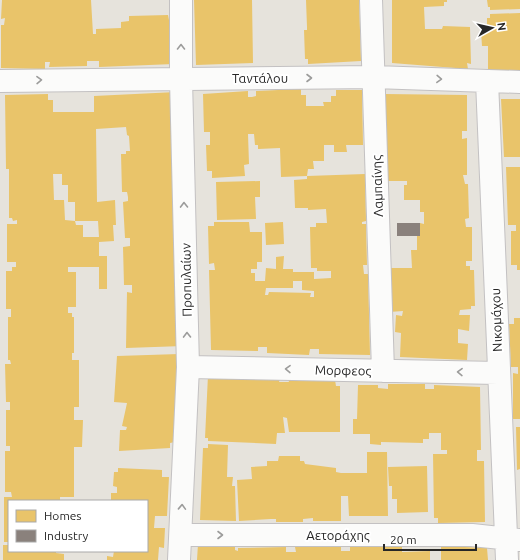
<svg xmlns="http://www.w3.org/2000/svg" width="520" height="560" font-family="Ubuntu,sans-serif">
<rect width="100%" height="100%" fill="#e6e3dc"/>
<!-- homes -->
<path fill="#e9c46a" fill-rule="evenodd" d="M2,0h89l2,34h3v-5l25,-1v-6l8,-1v-5l39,-1 1,5h4l1,44 -75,3v-6h-12v5l-38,1 1,-5h-5v7l-44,-1v-43h3l1,-7 -4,1z
M194,0h58l1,63 -57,2z
M306,0h53l2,61 -53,3v-5h-3l-1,-29h3v-3z
M392,0h55v2h-3v4l-20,1 1,22h17l1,-3 27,1 1,37 -4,-1 1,6 -76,-6z
M487,0h33v9l-30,1v-3h-2z
M520,13v57l-32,1v-25h-6l-1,-15h6v-13h3v-4z
M301,89v6h5v11h18l-1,-4h8v-6h5v-6h26l1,55h-17l1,7h-13v-7h-10v16h-11l1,8h-6l-1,7 -26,1 -1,-29 -22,1v-4h-3l-1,-11h-6l1,30 -5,1 1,11 -33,2v-7h-5l-1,-26h4v-13h-6l-1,-38 45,-3v6h4l4,-1v-5z
M176,92l7,254 -57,2 1,-56 5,1v-8h-8l-1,-38 7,-1v-8h-5l-2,-36 5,-1v-4l-1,-5h-5l-1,-38h5v-3h4l-1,-15 -2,-1 -1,-8 -30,2 1,73 18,-2 1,25h-3l1,16 -15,1v14h8v33h-8v-22h-31v5h8v35h-8v6h4v4h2v36h-2v7h7v47h-5v13h9l-1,27h-8v50h-14v4h-51v41h-5v-45h8l-1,-5h-6v-41h5v-5h-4v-36h4v-8h-4l-1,-38h6l-1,-4h-2v-43h3v-8h-5v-38h6v-4h4v-5h-9v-38h10v-4l-4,1 -1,-3h-3v-49h-3l-1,-74 43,-1v6h5v12h41v-16zM53,174h9v11h6v17h7v19h23l1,16h-16v-12h-7l-1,-4 -10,-1 -1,-20h-10z
M384,94l83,1v36h-5v8l5,-1v37h-4l2,9h3l1,34 -4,1 1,8h6v34h-6v5h4v4h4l1,36h-4v3l-11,1 -1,5h11l-1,16 -11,-2v14l10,1 -1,16 -67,-3 1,-24 -6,-1 1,-17 6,1 1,-5 -14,1 -1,-44h24l-1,-18h6v-14h3v-13l4,1v-12h-4v-12h-16v-15h3v-4h-21z
M501,99h19v58h-16z
M506,167h14v103h-3v-5h-6v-34h5v-6h-8z
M365,174l1,47 -4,1v2h4l1,41h-4l1,9h4l2,81 -51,-1v-5h-9l-1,6 -42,-2v-6h-9v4l-47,-1 -2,-80h6l-1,-7 -5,1 -1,-38h6v-4h35l1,10h12v30h-5v7h-6v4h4v8h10l1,-13 10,1v-12l8,-1 -1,13h10v3h21v7l17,-1v-7h-14v-3h-6l-1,-41h6v-4h11l-1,-14 -18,1v-2h-13l-1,-28 13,-1v-3zM293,281h9v9l12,1v6h-4l1,-4 -42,-1 -1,3h-3l1,-7h27z
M260,181v16h-5l1,22 -39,1 -1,-38z
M283,222l1,22 -18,1 -1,-22z
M514,318h6v101h-7v-46l5,1v-7h-7l-2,-43h5z
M179,354l-4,88 -5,1v5l-51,3 1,-21h6l1,-3 -5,-1 5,-23 -13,-1 3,-46z
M208,375l72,4 -1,3h10l-1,-3 47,1 1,6h4v46h-51l-2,-14 -4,-1 2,16h-8l-1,11 -68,-3v-3h-3z
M388,384h37v5h9v-4l46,2 1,63h-4v11h7l1,61 -47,1v-5h-4l-1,-64h14v-4h-6v-17h-12v6h-6v4l-42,-1v3l-11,-1v-10h-17v-15h4l1,-34h20v3l10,1z
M516,427h4v42l-3,1z
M208,444l20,1 -1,32h6l-1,9h3l1,35 -36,-1 3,-72h5z
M367,452h20l1,64h-39l-1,-20h-7v25h-28v-3l-10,1v3h-27v-3h-5l-32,2 -2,-41 15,-1 -1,-12 16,-1v-5h11l1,-5h21v5h4l1,3 31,4v4l5,1h26z
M427,466l1,46 -31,1v-14h-5v-13h-3l-1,-19z
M118,468l44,2v7h7l-2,39h-12l-1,12h11l-1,20 -5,-1 -1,13h-51v-4l6,1 1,-6h33v-50h-36v-8h6v-6l-4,-1 1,-14h4z
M198,544l37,1v5l3,1v-3l48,-1v5h10l-1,-5 46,-1v5h9v-5l52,-2v8l28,-1v9h-233z
M3,545h6v6h47v2l8,1v6h-61z
M441,546l46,2 1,12h-47z"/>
<!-- industry -->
<path fill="#8a817c" d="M397,223h23v13h-23z"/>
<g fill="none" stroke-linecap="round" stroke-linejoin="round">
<!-- street casing -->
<g stroke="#c3c1c2" stroke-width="24">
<path id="street" d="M371,0l12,371
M0,81l374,-4 146,5
M487,81l20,479
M188,367l310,6
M181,535h291l48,5
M179,560l9,-193 -7,-288v-79"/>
</g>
<!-- street -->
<use href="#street" stroke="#fbfbfa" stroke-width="22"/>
</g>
<!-- one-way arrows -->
<defs><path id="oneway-chevron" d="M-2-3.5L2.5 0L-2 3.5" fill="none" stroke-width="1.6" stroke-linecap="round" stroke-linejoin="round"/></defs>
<g stroke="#9c9c9b">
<use href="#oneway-chevron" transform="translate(181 47) rotate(-90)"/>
<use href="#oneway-chevron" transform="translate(309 78)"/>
<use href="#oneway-chevron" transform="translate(439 79) rotate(2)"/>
<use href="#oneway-chevron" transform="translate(39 80) rotate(-1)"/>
<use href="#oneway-chevron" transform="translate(184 205) rotate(-91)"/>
<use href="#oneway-chevron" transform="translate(187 335) rotate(-91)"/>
<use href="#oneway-chevron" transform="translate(288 369) rotate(-179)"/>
<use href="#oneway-chevron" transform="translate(460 372) rotate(-179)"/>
<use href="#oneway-chevron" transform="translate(182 507) rotate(-88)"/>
<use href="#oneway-chevron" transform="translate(220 535)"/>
</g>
<g text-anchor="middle" stroke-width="4" stroke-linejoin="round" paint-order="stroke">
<!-- street labels -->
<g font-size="13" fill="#272727" stroke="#fff">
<text x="260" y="83">Ταντάλου</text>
<text transform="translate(377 186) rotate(-92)" y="5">Λαμπαίνης</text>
<text transform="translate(186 280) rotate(-91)" y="5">Προπυλαίων</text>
<text transform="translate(496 320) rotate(-92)" y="5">Νικομάχου</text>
<text transform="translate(343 370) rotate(1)" y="5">Μορφεος</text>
<text x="338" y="540">Αετοράχης</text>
</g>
</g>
<!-- legend -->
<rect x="8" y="500" width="140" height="52" fill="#ffffff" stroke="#a9a9a9"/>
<rect x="16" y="510" width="20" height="12" fill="#e9c46a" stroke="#a9a9a9"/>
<text x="44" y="520" font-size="12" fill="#272727">Homes</text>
<rect x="16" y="530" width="20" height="12" fill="#8a817c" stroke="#a9a9a9"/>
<text x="44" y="540" font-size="12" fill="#272727">Industry</text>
<!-- north arrow -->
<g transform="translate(492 28) rotate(82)" stroke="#ffffff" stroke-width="3" paint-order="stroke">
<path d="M0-3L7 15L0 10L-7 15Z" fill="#272727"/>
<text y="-6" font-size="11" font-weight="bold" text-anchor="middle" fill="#272727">N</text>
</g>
<!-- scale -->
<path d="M384 544v6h92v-6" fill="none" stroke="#272727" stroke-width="2"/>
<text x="390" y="544" font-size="12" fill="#272727" stroke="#ffffff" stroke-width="3" paint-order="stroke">20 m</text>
</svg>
